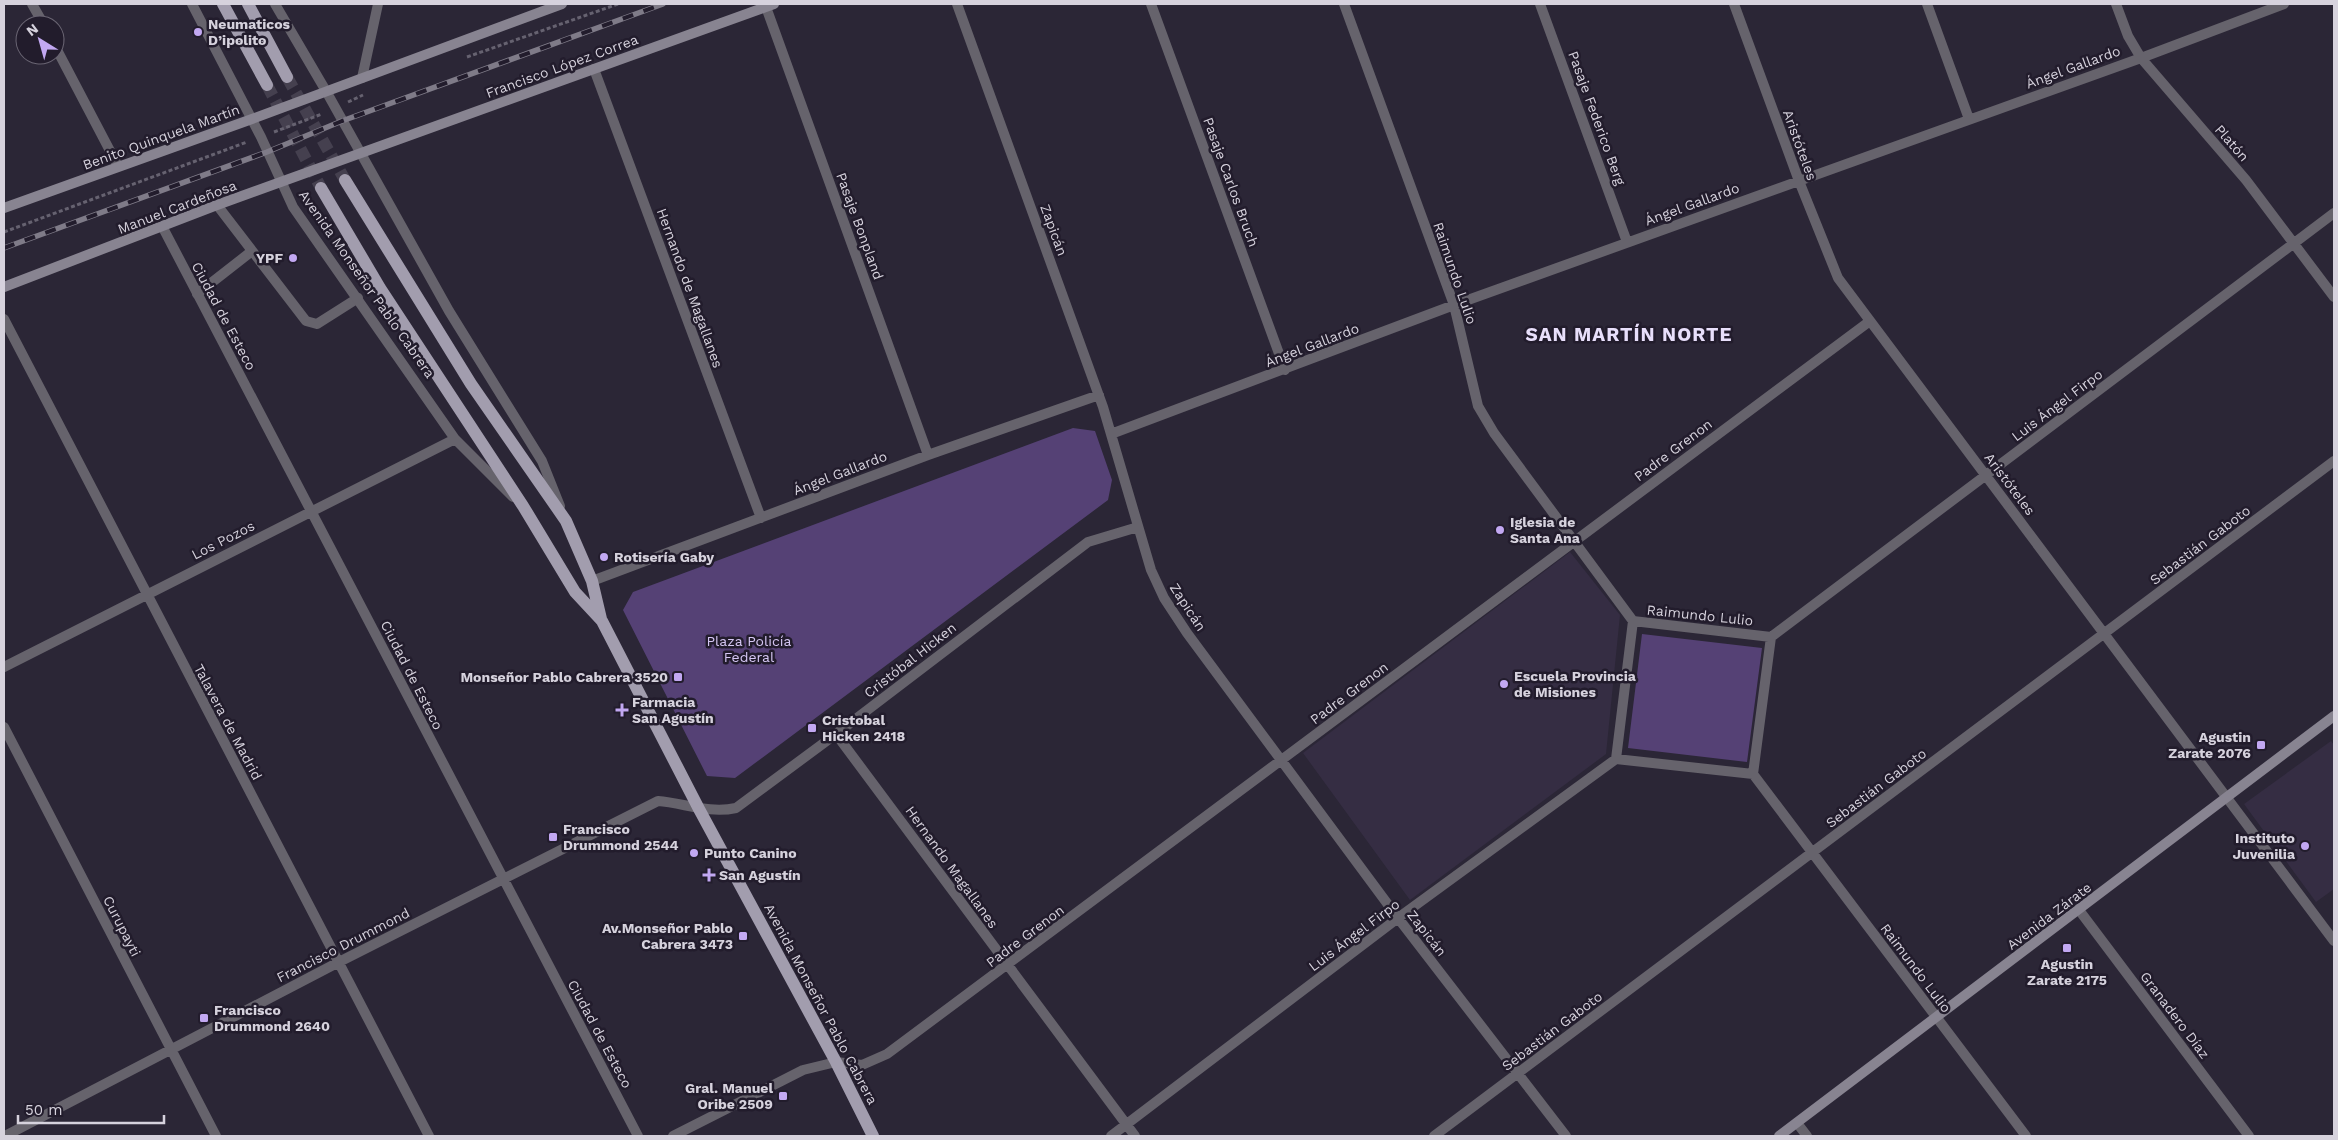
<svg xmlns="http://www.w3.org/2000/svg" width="2338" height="1140" font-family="'Work Sans',sans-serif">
<rect width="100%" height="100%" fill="#2b2636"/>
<!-- built -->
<path fill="#352d43" d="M1570,552l50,63 -14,139 -196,146 -107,-147z
M2331,741l3,4v144l-18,13 -72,-98z"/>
<!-- green -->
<path fill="#554175" d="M1073,428l22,3 17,49 -4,20 -373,278 -28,-2 -84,-166 10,-18z
M1642,634l120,14 -15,114 -119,-14z"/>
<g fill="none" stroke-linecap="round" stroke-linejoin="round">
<!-- primary-tunnel -->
<path stroke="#45404f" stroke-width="12" stroke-dasharray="12 6" stroke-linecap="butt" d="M287,77l58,103
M267,85l54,103"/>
<!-- path -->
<path stroke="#666270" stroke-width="3" stroke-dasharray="4 2.5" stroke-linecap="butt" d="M467,57l151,-53
M348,102l15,-7
M274,132l48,-18
M4,232l243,-90"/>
<!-- lane -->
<path stroke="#66636c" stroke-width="10" d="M217,205l89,116 11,3 41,-26
M197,294l55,-43"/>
<!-- street -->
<path stroke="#66636c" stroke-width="10" d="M32,4l12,21
M192,4l69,133 32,70 162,232 58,58
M275,4l51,87 123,220 93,150 18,45
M957,4l146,403 48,163 13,28 23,35 211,285 168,218
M1151,4l134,366
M1344,4l110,301 24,101 16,27 139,188 138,16
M1540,4l87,238
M1734,4l65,177 39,97 496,663
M1927,4l42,115
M2116,4l12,32 13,22 105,122 88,117
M766,7l162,448
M55,46l63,120
M594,69l167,449
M362,78l16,-74
M162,226l476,910
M4,319l425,817
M1111,434l343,-129 687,-247 143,-54
M592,581l336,-126 171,-60
M1771,637l563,-424
M1771,637l-18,137 273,362
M4,667l451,-228
M4,727l212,409
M836,734l299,402
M1616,759l17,-138
M2079,910l170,226
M1797,1123l10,13
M5,1136l334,-174 319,-161c26,2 51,13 78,7l100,-74 252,-192 50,-15
M673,1136l130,-66 33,-8 26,3 25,-11 983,-733
M1111,1136l287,-218 218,-159 137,15
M1434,1136l900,-675"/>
<!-- secondary -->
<path stroke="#888491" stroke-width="10" d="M4,208l248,-89 310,-115
M4,287l213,-82 557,-201
M1779,1136l555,-420"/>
<!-- primary -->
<path stroke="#a29dae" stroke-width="12" d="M223,4l44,81
M248,4l39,73
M345,180l126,204 95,137 26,60 9,38
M321,188l59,100 143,218 52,86 27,29 97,188 137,253 37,74"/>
<!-- rail casing -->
<g stroke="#7f7b88" stroke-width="5.5">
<path id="rail" d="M4,248l263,-96 75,-31 321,-117"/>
</g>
<!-- rail -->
<use href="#rail" stroke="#221c2c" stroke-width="4" stroke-dasharray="11" stroke-linecap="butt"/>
</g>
<!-- markers -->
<g fill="#c2a8f2" stroke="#221c2c" stroke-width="2">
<circle cx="198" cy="32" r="5"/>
<circle cx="293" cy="258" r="5"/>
<circle cx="1500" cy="530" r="5"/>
<circle cx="604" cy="557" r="5"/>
<rect x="673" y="672" width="10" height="10" rx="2.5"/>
<circle cx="1504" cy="684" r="5"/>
<path d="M619.5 702.5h5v5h5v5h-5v5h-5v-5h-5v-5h5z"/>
<rect x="807" y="723" width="10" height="10" rx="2.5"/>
<rect x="2256" y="740" width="10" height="10" rx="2.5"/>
<rect x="548" y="832" width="10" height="10" rx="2.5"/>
<circle cx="2305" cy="846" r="5"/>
<circle cx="694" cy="853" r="5"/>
<path d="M706.5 867.5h5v5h5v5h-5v5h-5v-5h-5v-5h5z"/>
<rect x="738" y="931" width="10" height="10" rx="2.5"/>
<rect x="2062" y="943" width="10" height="10" rx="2.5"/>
<rect x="199" y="1013" width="10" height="10" rx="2.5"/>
<rect x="778" y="1091" width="10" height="10" rx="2.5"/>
</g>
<g text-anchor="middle" stroke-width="5" stroke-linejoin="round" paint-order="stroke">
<!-- poi labels -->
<g font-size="14" font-weight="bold" fill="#d6d2dd" stroke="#221c2c" text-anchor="start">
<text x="208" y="29">Neumaticos<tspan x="208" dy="16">D’ipolito</tspan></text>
<text x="283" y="263" text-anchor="end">YPF</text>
<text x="1510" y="527">Iglesia de<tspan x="1510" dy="16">Santa Ana</tspan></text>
<text x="614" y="562">Rotisería Gaby</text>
<text x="1514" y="681">Escuela Provincia<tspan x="1514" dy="16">de Misiones</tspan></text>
<text x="668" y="682" text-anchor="end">Monseñor Pablo Cabrera 3520</text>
<text x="632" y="707">Farmacia<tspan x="632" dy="16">San Agustín</tspan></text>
<text x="822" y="725">Cristobal<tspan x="822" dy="16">Hicken 2418</tspan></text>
<text x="2251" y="742" text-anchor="end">Agustin<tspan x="2251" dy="16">Zarate 2076</tspan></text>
<text x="563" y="834">Francisco<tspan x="563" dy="16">Drummond 2544</tspan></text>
<text x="2295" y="843" text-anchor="end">Instituto<tspan x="2295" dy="16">Juvenilia</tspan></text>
<text x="704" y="858">Punto Canino</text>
<text x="719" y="880">San Agustín</text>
<text x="733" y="933" text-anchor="end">Av.Monseñor Pablo<tspan x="733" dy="16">Cabrera 3473</tspan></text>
<text x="2067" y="969" text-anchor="middle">Agustin<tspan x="2067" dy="16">Zarate 2175</tspan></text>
<text x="214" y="1015">Francisco<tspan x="214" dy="16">Drummond 2640</tspan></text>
<text x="773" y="1093" text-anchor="end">Gral. Manuel<tspan x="773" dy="16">Oribe 2509</tspan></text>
</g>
<!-- street labels -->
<g font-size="14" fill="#d6d2dd" stroke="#221c2c">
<text transform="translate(562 66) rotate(-20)" y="5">Francisco López Correa</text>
<text transform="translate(2073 67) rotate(-20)" y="5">Ángel Gallardo</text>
<text transform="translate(1597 118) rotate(70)" y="5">Pasaje Federico Berg</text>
<text transform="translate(161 137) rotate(-20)" y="5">Benito Quinquela Martín</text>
<text transform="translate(2232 143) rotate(49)" y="5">Platón</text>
<text transform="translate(1800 145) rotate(70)" y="5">Aristóteles</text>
<text transform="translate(1231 182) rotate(70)" y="5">Pasaje Carlos Bruch</text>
<text transform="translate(1692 204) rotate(-20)" y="5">Ángel Gallardo</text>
<text transform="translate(177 207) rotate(-21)" y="5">Manuel Cardeñosa</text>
<text transform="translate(860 226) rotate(70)" y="5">Pasaje Bonpland</text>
<text transform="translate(1054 230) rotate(70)" y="5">Zapicán</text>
<text transform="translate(1455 273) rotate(71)" y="5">Raimundo Lulio</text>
<text transform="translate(367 284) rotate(55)" y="5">Avenida Monseñor Pablo Cabrera</text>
<text transform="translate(690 288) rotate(70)" y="5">Hernando de Magallanes</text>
<text transform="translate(224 316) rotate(62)" y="5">Ciudad de Esteco</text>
<text transform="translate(1312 345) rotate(-21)" y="5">Ángel Gallardo</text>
<text transform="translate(2057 405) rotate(-37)" y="5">Luis Ángel Firpo</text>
<text transform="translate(1673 450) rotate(-37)" y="5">Padre Grenon</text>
<text transform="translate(840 473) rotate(-21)" y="5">Ángel Gallardo</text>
<text transform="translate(2010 484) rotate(53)" y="5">Aristóteles</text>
<text transform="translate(223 540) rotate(-27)" y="5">Los Pozos</text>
<text transform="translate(2200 545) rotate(-37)" y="5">Sebastián Gaboto</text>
<text transform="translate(1188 607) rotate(57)" y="5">Zapicán</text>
<text transform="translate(1700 615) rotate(6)" y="5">Raimundo Lulio</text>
<text transform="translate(910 660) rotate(-38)" y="5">Cristóbal Hicken</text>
<text transform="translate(412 675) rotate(63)" y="5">Ciudad de Esteco</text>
<text transform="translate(1349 693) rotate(-37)" y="5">Padre Grenon</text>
<text transform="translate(228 722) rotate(62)" y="5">Talavera de Madrid</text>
<text transform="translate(1876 788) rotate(-37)" y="5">Sebastián Gaboto</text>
<text transform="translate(952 867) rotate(54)" y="5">Hernando Magallanes</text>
<text transform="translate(2049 916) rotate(-37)" y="5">Avenida Zárate</text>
<text transform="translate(122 926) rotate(63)" y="5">Curupayti</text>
<text transform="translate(1427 933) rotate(52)" y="5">Zapicán</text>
<text transform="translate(1354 935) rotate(-37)" y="5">Luis Ángel Firpo</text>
<text transform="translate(1025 936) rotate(-37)" y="5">Padre Grenon</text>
<text transform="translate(343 945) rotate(-27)" y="5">Francisco Drummond</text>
<text transform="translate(1916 968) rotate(53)" y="5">Raimundo Lulio</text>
<text transform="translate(821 1004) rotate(62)" y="5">Avenida Monseñor Pablo Cabrera</text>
<text transform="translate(2175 1015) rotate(53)" y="5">Granadero Díaz</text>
<text transform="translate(1552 1031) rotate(-37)" y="5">Sebastián Gaboto</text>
<text transform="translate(600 1034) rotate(62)" y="5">Ciudad de Esteco</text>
</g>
<!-- park labels -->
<g font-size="14" fill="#d6c7f4" stroke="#221c2c">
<text x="749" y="646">Plaza Policía<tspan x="749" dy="16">Federal</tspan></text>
</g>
<!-- district labels -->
<g font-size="19" font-weight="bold" letter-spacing="1" fill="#e8dffb" stroke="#221c2c">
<text x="1629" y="341">SAN MARTÍN NORTE</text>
</g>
</g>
<!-- border -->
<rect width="2338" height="1140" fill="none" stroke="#d6d2dd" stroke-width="10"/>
<!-- north arrow -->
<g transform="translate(40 40) rotate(323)"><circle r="24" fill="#221c2c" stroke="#6a6573"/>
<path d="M0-4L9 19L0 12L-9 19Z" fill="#c2a8f2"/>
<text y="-8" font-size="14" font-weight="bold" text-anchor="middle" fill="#d6d2dd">N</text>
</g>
<!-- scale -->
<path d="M18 1115v8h146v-8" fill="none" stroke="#d6d2dd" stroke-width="2.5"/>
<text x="25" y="1115" font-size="15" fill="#d6d2dd" stroke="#221c2c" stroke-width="4" paint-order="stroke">50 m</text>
</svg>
